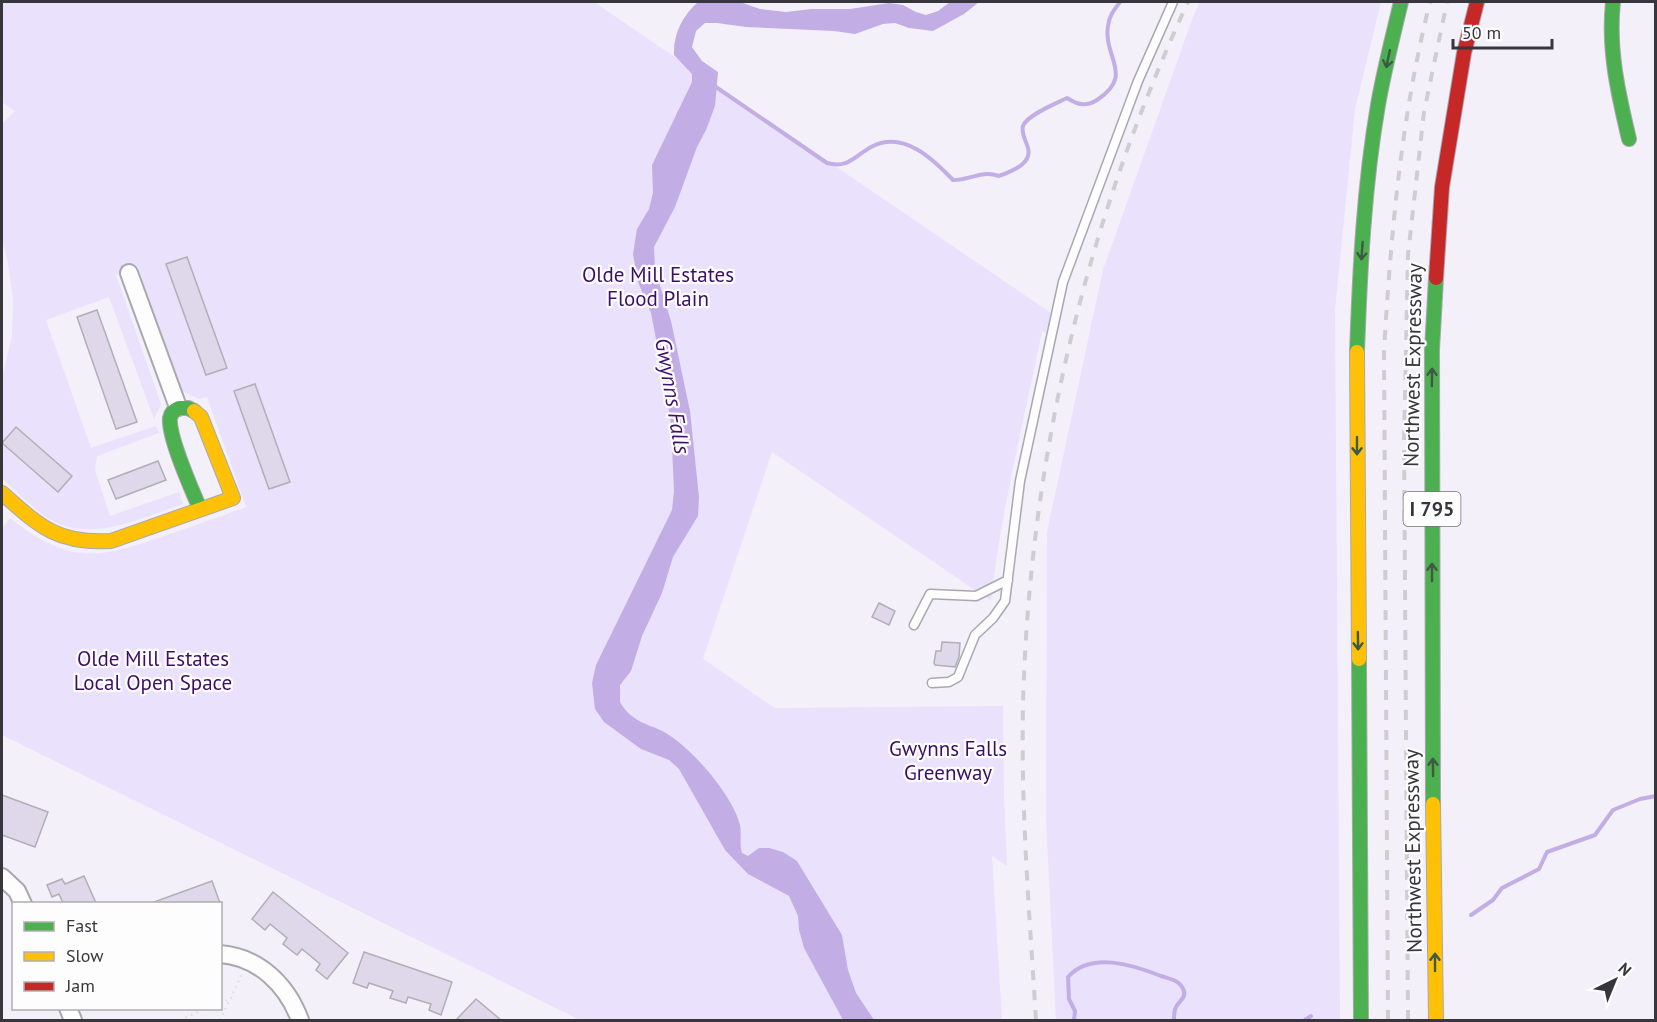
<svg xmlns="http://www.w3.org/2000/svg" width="1657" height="1022" font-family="'PT Sans',sans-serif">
<rect width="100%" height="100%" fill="#f3f0fa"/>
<!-- green -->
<path fill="#eae1fc" d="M2,2h592l457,311 -5,20 -4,-2c-18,90 -41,178 -51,270l-219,-149 -69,207 72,49 228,-2 1,90 3,70 -15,-10 10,164h-422l-578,-285v-207l8,-10c59,46 86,42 154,18 27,-9 55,-19 82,-29l-39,-110 -8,2 -17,-8 -44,-124 -22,8 45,129 -7,15 -45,-122 -63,23 45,128 65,-22 3,7 -62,23 -2,14 15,46 69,-24 4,12c-45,15 -95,42 -140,11 -15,-11 -28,-25 -41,-37v-99l10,-44 1,-35 -5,-37 -6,-25v-114l13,-13 -13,-9z
M1200,2h181l-26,107 -20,201 5,710h-284l-10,-201 1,-287 56,-262 90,-253z"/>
<!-- water -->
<path fill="#c2aee5" d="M698,2h42l20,7 26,3 25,-3h39l39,-6 14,2 13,7 10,3 12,-4 12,-9h29l-15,12 -31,17 -24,-3 -14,-5 -12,1 -28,10 -21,-3 -88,-4 -29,-4h-12l-9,8 -4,16 10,14 16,11 -3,34 -9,24 -9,17 -22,60 -21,40 1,23 16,51 19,90 9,86 -1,19 -25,41 -11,36 -20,43 -11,35 -11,14v17c3,5 7,11 12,14 10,9 26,11 37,19 25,16 64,61 71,90 2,10 -1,18 2,28l6,3 11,-8h10l14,4 14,9 45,74 6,35 8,23 18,27h-31l-39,-72 -5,-18 -1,-14 -9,-20 -41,-22 -23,-24 -46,-81 -10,-9 -28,-11 -37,-27 -9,-13 -3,-26 4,-18 76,-155 2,-19 -3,-67 -5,-33 -15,-78 -13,-31 -5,-28 4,-25 12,-20 4,-16 -1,-28 40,-83v-8l-18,-19c-1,-21 9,-40 24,-53z"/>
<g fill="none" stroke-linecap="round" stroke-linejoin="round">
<!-- stream -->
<path stroke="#c2aee5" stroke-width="4" d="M713,85l114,78c22,6 28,-8 46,-17 31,-15 60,13 80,34 18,0 28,-10 46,-4 13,-5 36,-13 28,-31 -2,-6 -6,-13 -4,-19 4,-11 34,-23 44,-28 11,7 19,9 30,2 38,-25 6,-42 11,-74 1,-10 6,-16 12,-24
M1471,915l22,-15 9,-12 37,-19 8,-17 48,-17 18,-25 27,-11 16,-3
M1074,1020l1,-9 -6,-12 -1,-22c23,-26 65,-12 93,-1 9,3 19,4 23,15 2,7 -5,10 -8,16 -2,4 -2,9 -2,13
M1305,1020l6,-4"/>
</g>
<!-- building -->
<path fill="#dfd8eb" stroke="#b0aeb6" stroke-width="1.5" d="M187,257l40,111 -21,7 -40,-111z
M97,310l40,112 -21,7 -39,-112z
M255,384l35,98 -21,7 -35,-98z
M16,427l56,49 -14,16 -56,-49z
M158,461l8,19 -50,19 -8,-19z
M879,603l16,8 -6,14 -17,-8z
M942,642l18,1 -1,14 -4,10 -20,-2 -1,-2 2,-12h5z
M2,795l46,17 -13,35 -33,-12z
M84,876l12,27h-33l-4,-9 -7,3 -5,-12 15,-6 3,5z
M212,881l8,22h-66v-1z
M273,892l75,61 -21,26 -11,-9 4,-6 -18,-15 -5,6 -14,-11 4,-6 -17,-14 -5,6 -13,-11z
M364,952l88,30 -11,33 -12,-5 2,-6 -23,-7 -2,6 -16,-5 3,-7 -24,-8 -2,5 -14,-5z
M476,999l25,21h-45z"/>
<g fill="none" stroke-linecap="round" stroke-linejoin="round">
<!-- lane casing -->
<g stroke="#aaa8af" stroke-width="11">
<path id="lane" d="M914,625l16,-31 46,2 32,-16
M932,683l17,-1 9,-5 17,-42 18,-17 12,-17 15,-120 43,-199 75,-201 35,-79"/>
</g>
<!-- street casing -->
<g stroke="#aaa8af" stroke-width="20">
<path id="street" d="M129,273l49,134
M2,877l15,14 6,13
M220,954c39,3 67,31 80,66
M68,1008l5,12"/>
</g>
<!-- fast casing -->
<g stroke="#aaa8af" stroke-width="16">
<path id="fast" d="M1613,2c-5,47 5,91 16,137
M1357,352c3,-83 7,-166 21,-247 6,-35 15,-69 23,-103
M194,411l-6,-3h-9c-5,2 -8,5 -9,10 -2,19 22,72 30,91
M1359,659l2,361
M1433,804l-1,-454 4,-72"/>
</g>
<!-- slow casing -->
<g stroke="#aaa8af" stroke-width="16">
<path id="slow" d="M1357,352l2,307
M2,493c38,34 56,51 109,48l122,-43 -32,-81 -7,-6
M1433,804l3,216"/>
</g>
<!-- jam casing -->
<g stroke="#aaa8af" stroke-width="16">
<path id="jam" d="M1436,278l6,-91 22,-134 13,-51"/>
</g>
<!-- path -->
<path stroke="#dddcdf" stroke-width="2" stroke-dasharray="1.5 4.5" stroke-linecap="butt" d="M220,1003l12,-5
M180,1020l27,-12
M220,1020l22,-46"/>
<!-- lane -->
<use href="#lane" stroke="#fdfdfe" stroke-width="8"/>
<!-- street -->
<use href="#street" stroke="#fdfdfe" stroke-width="16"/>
<!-- fast -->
<use href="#fast" stroke="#4caf50" stroke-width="14"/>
<!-- slow -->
<use href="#slow" stroke="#ffc107" stroke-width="14"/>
<!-- jam -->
<use href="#jam" stroke="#c62828" stroke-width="14"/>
<!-- rail -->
<path stroke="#cecdd0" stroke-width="4" stroke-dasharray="10 10" stroke-linecap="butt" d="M1036,1020c-7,-114 -17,-230 -12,-345 10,-234 66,-462 164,-673
M1388,1020l-4,-669c7,-118 17,-234 46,-349
M1408,1020l-4,-576 4,-189 16,-143 23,-110"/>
</g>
<!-- one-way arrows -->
<defs><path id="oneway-shaft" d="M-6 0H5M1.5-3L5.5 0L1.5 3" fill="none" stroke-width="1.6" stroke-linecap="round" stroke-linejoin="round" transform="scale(1.5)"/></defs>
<g stroke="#3e5a43">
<use href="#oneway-shaft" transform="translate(1388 59) rotate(102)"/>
<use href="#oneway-shaft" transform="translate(1362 251) rotate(94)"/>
<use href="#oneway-shaft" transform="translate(1432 377) rotate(-89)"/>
<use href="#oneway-shaft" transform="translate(1357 446) rotate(90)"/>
<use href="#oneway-shaft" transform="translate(1432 572) rotate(-90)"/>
<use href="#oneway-shaft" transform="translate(1358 641) rotate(89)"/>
<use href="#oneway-shaft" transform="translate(1433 767) rotate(-91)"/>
<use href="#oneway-shaft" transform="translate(1435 962) rotate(-90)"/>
</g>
<g text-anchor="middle" stroke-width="4.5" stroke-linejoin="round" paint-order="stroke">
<!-- shield labels -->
<rect fill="#fdfdfd" stroke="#737277" stroke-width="1.5" x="1403.5" y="492" width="57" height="34" rx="4.5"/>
<g font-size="20" font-weight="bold" fill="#38363d">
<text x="1432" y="516">I 795</text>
</g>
<!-- park labels -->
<g font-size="21" fill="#3c0e67" stroke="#fdfdfd">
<text x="658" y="282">Olde Mill Estates<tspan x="658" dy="24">Flood Plain</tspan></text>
<text x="153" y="666">Olde Mill Estates<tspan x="153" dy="24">Local Open Space</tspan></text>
<text x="948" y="756">Gwynns Falls<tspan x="948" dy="24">Greenway</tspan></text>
</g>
<!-- street labels -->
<g font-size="21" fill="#38363d" stroke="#fdfdfd">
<text transform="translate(1413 365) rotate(-89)" y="7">Northwest Expressway</text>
<text transform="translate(1413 851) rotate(-91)" y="7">Northwest Expressway</text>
</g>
<!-- water labels -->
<g font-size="22" font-style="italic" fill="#3d1069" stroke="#fdfdfd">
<text transform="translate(673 396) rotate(80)" y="8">Gwynns Falls</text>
</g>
</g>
<!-- border -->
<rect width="1657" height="1022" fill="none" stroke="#38363d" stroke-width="6"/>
<!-- legend -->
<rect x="12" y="902" width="210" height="108" fill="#fdfdfd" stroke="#aeadb0" stroke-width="1.5"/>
<rect x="24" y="922" width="30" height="9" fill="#4caf50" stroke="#aeadb0" stroke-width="1.5"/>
<text x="66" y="932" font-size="18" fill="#38363d">Fast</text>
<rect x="24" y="952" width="30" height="9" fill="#ffc107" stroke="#aeadb0" stroke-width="1.5"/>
<text x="66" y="962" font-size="18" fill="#38363d">Slow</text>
<rect x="24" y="982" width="30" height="9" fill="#c62828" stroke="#aeadb0" stroke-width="1.5"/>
<text x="66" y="992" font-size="18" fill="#38363d">Jam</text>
<!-- north arrow -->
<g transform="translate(1615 980) rotate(43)" stroke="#fdfdfd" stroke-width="4.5" paint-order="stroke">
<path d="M0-4.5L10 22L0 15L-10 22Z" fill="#38363d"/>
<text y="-9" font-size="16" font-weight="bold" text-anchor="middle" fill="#38363d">N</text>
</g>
<!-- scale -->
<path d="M1453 39v9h99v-9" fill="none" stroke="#38363d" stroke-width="3"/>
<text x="1462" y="39" font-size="18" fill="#38363d" stroke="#fdfdfd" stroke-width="4.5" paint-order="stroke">50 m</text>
</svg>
